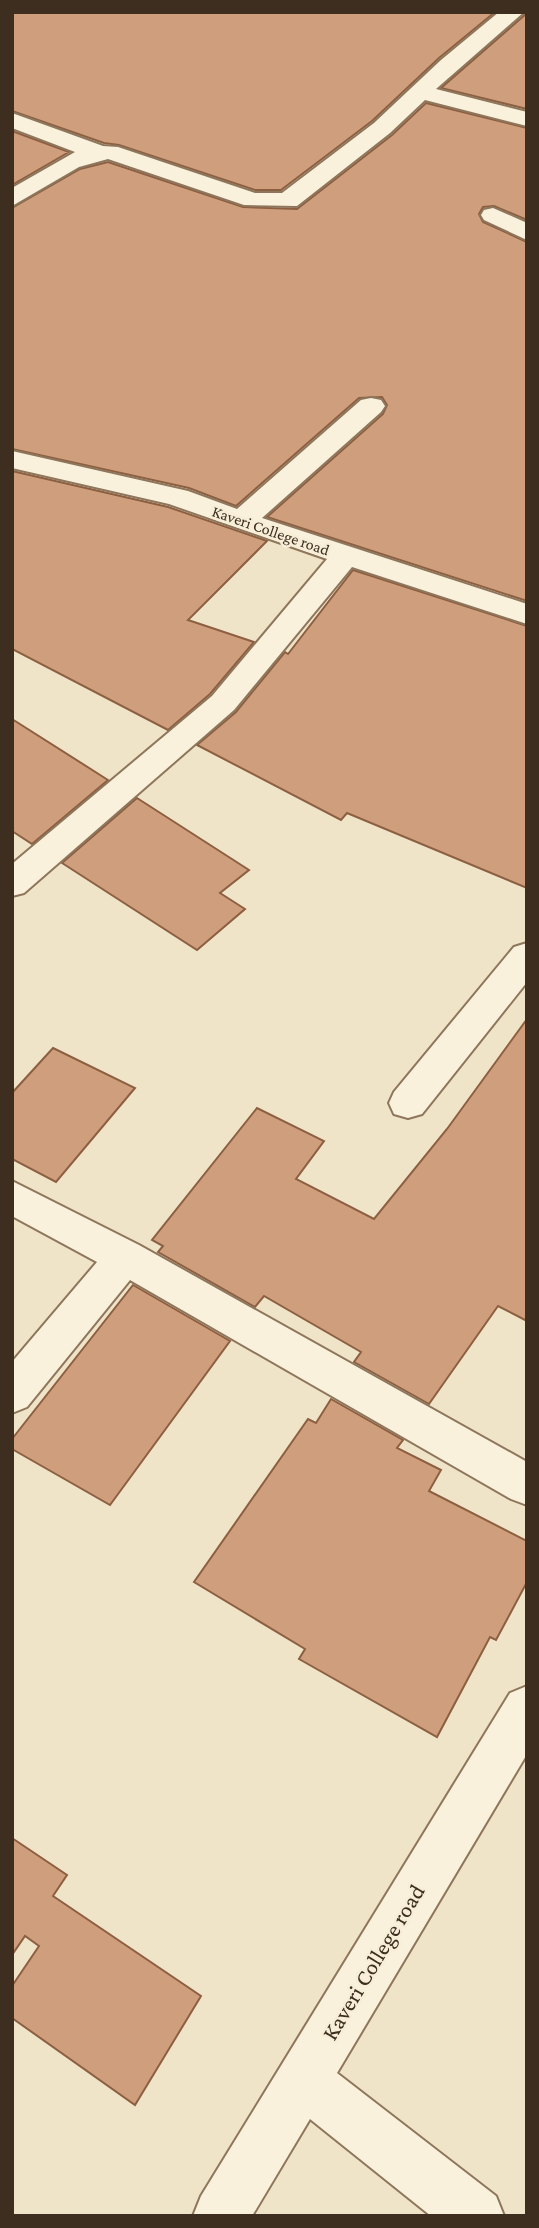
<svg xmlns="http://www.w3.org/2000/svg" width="539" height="2228" font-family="'Crimson Pro',serif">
<rect width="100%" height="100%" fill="#f0e4c8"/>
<!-- building -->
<path fill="#cf9f7d" stroke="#8d5f41" stroke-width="2" d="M12,12h483l-56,46 -67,63 -91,69h-26l-136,-45 -15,-2 -92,-32z
M527,12v97l-86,-21 85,-74z
M426,103l101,25v92l-33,-14 -11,1 -4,7 4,8 44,20v359l-260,-84 116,-103 4,-9 -5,-8 -23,1 -123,108 -47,-18 -177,-39v-241l68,-39 28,-7 135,45 54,2 95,-74z
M12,131l57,21 -57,33z
M12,471l156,36 99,34 -79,79 66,22 -44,52 -42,36 -156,-81z
M353,570l174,56v262l-180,-75 -6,7 -144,-75 39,-33 49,-60 3,2z
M12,719l96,61 -76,64 -20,-13z
M137,798l112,72 -29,23 25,16 -48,41 -135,-87z
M527,1019v302l-29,-15 -69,98 -75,-42 7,-10 -97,-56 -9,11 -97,-55 5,-6 -11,-6 105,-132 67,33 -28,38 78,40 73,-90z
M53,1048l82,40 -79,94 -44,-23v-66z
M133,1285l97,56 -120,164 -98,-56v-10z
M331,1399l72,41 -6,8 44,22 -12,21 98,50v41l-31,58 -6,-3 -53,100 -138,-78 6,-10 -111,-67 114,-163 8,4z
M12,1838l55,37 -14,21 148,100 -66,109 -123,-87v-32l27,-40 -14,-10 -13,19z"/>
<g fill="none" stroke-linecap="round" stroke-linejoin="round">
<!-- minor casing -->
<g stroke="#8d765c" stroke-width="4">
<path id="minor" d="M499,12h25l-88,77 91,23v14l-102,-26 -35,33 -93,73 -53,-1 -136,-46 -29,8 -67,39v-18l63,-36 -63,-24v-15l91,33 15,1 137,46h27l92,-70 67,-63z
M493,208l34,15v17l-43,-20 -3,-5 3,-5z
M371,398l10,2 4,6 -4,6 -119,106 265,86v20l-175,-57 -118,143 -210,183 -12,3v-32l200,-168 115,-137 -158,-55 -157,-36v-17l176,40 49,18 124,-109z
M527,943v39l-105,132 -14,4 -14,-4 -5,-11 5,-11 120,-145z
M12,1181l127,64 388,217v43l-16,-6 -381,-219 -103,127 -15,6v-51l85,-100 -85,-46z
M527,1686v68l-190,319 159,123 8,20h-73l-121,-97 -58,97h-59l8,-20 309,-503z"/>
</g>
<!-- minor -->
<use href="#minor" fill="#faf1dc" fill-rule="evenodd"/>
</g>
<g text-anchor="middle" stroke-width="5" stroke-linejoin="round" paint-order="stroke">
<!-- far-street labels -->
<g font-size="16" fill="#3d2e20" stroke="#f7eed8">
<text transform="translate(271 530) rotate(19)" y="6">Kaveri College road</text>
</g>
<!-- near-street labels -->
<g font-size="23" fill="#3d2e20" stroke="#f7eed8">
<text transform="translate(373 1962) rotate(-59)" y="8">Kaveri College road</text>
</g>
</g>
<!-- border -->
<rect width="539" height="2228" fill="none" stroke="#3d2e20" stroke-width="28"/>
</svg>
